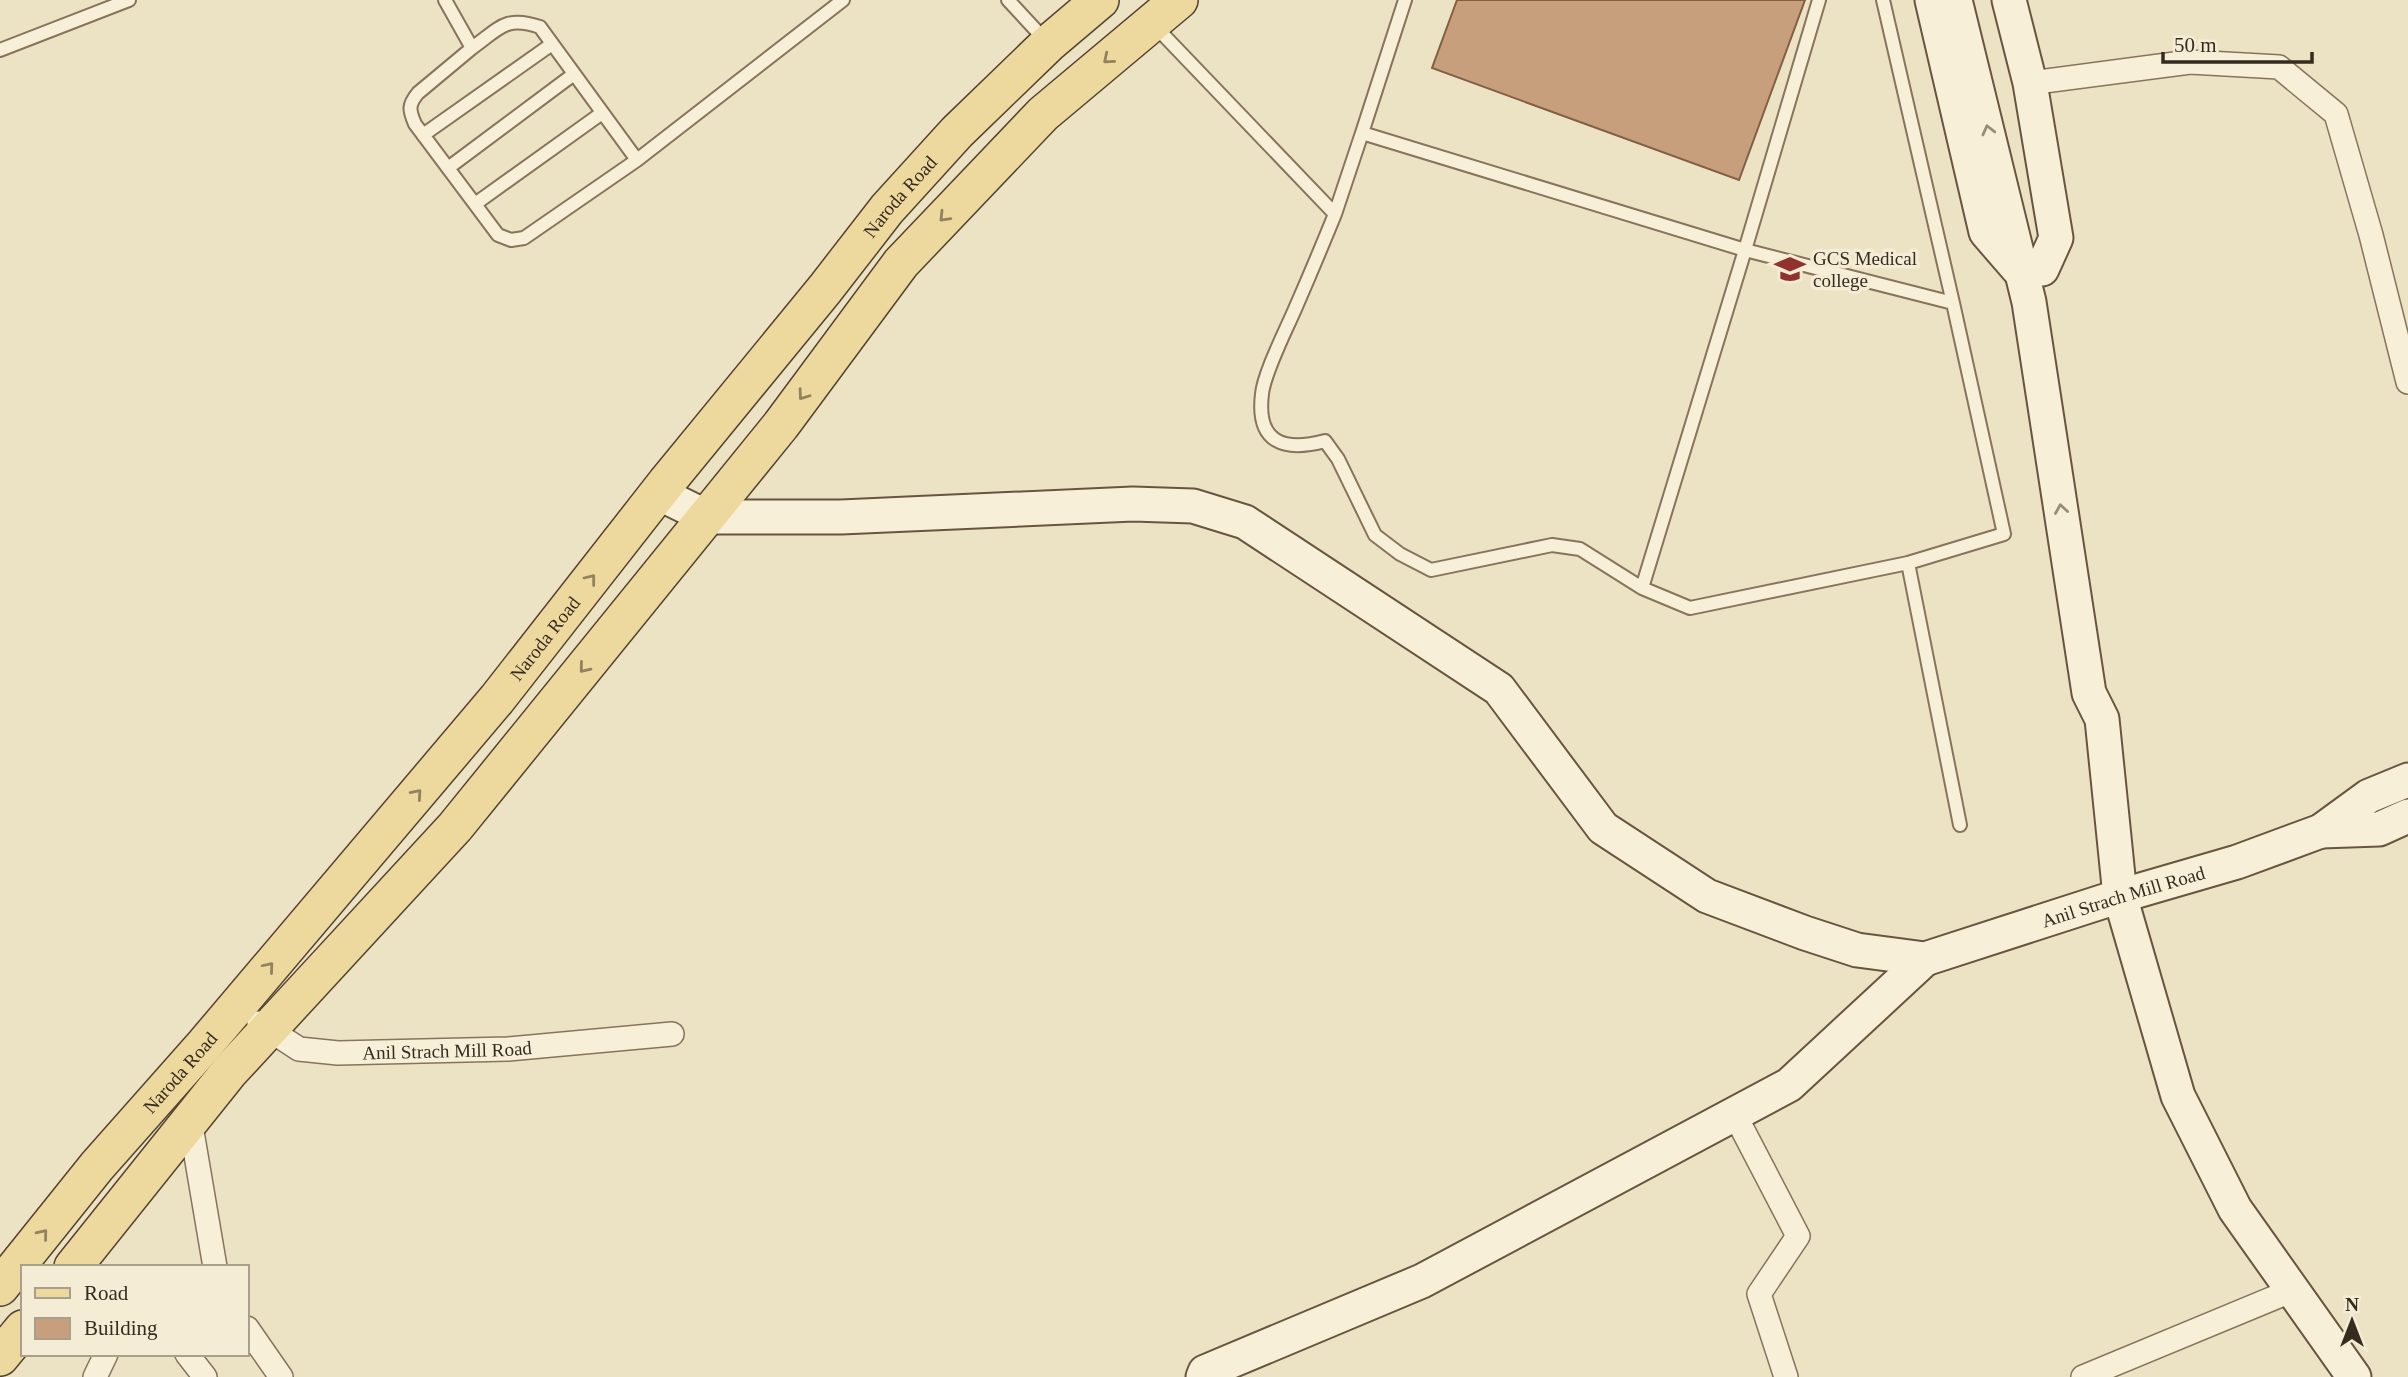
<svg xmlns="http://www.w3.org/2000/svg" width="2408" height="1377" font-family="'Times New Roman',serif">
<rect width="100%" height="100%" fill="#ece2c4"/>
<!-- building -->
<path fill="#c89f7c" stroke="#835f43" stroke-width="2" d="M1457,0h348l-66,180 -307,-112z"/>
<g fill="none" stroke-linecap="round" stroke-linejoin="round">
<!-- lane casing -->
<g stroke="#86745c" stroke-width="16">
<path id="lane" d="M445,0l27,48c27,-19 33,-33 68,-21l97,133
M1008,0l38,41
M1883,0l70,303
M1154,25l181,189c-13,32 -26,63 -40,95 -9,21 -31,64 -33,85 -6,49 22,58 63,47l13,18 37,76 25,19 31,16 121,-25 28,4 62,39 48,20 218,-45 96,-29 -51,-231 -208,-53 -103,338
M472,48l-54,45c-10,12 -9,17 -3,31l83,111 13,5 13,-2 113,-78 206,-160
M0,50l129,-50
M1362,133l43,-133
M423,135l129,-91
M448,168l126,-94
M475,204l127,-91
M1335,214l27,-81 383,117 74,-250
M1908,563l52,262"/>
</g>
<!-- street casing -->
<g stroke="#86745c" stroke-width="26">
<g id="street">
<path d="M2030,83l160,-21 89,5 57,47 35,121 37,147"/>
<path id="s1" d="M259,1023l40,26 39,4 170,-4 164,-15"/>
<path d="M1735,1115l63,121 -39,58 27,83"/>
<path d="M190,1120l25,147"/>
<path d="M247,1328l34,49"/>
<path d="M187,1354l18,23"/>
<path d="M95,1377l11,-23"/>
<path d="M2083,1377l210,-87"/>
</g>
</g>
<!-- secondary casing -->
<g stroke="#67553f" stroke-width="37">
<g id="secondary">
<path d="M1932,0l54,232 32,37"/>
<path d="M1955,0l74,302 60,391 13,26 18,177 58,200 57,113 119,168"/>
<path d="M2009,0l21,83 26,155 -14,31"/>
<path id="s2" d="M658,493l49,24h134l292,-13 60,2 52,16 254,167 104,139 104,68 98,37 52,17 68,9 195,-63 117,-34 84,-31 48,-35 39,-16"/>
<path d="M2321,831l58,-2 29,-13"/>
<path d="M1203,1377l2,-5 217,-91 367,-196 136,-126"/>
</g>
</g>
<!-- primary casing -->
<g stroke="#544230" stroke-width="40">
<g id="primary">
<path d="M73,1267l156,-195 226,-245 326,-402 120,-162 142,-149 136,-114"/>
<path id="s3" d="M0,1287l97,-121 108,-122 292,-345 169,-216 159,-194 62,-80 70,-77 91,-88 52,-44"/>
<path d="M0,1357l23,-28"/>
</g>
</g>
<!-- lane -->
<use href="#lane" stroke="#f7efd7" stroke-width="12"/>
<!-- street -->
<use href="#street" stroke="#f7efd7" stroke-width="23"/>
<!-- secondary -->
<use href="#secondary" stroke="#f7efd7" stroke-width="33"/>
<!-- primary -->
<use href="#primary" stroke="#edd89e" stroke-width="37"/>
</g>
<!-- one-way arrows -->
<defs><path id="oneway-chevron" d="M-2-3.5L2.5 0L-2 3.5" fill="none" stroke-width="1.6" stroke-linecap="round" stroke-linejoin="round" transform="scale(1.75)"/></defs>
<g stroke="#92825e">
<use href="#oneway-chevron" transform="translate(1108 59) rotate(140)"/>
<use href="#oneway-chevron" transform="translate(944 217) rotate(134)"/>
<use href="#oneway-chevron" transform="translate(803 395) rotate(126)"/>
<use href="#oneway-chevron" transform="translate(591 579) rotate(-52)"/>
<use href="#oneway-chevron" transform="translate(584 668) rotate(129)"/>
<use href="#oneway-chevron" transform="translate(417 794) rotate(-49)"/>
<use href="#oneway-chevron" transform="translate(269 967) rotate(-50)"/>
<use href="#oneway-chevron" transform="translate(43 1234) rotate(-51)"/>
</g>
<g stroke="#968d7b">
<use href="#oneway-chevron" transform="translate(1988 130) rotate(-104)"/>
<use href="#oneway-chevron" transform="translate(2061 509) rotate(-99)"/>
</g>
<!-- icons -->
<defs>
<g id="school-bare" transform="scale(2.415)"><path d="M0-5L7-2L0 1L-7-2ZM-4 1L0 2.5L4 1V4Q0 6-4 4Z" fill="#91322f" stroke="#f4ecd4" stroke-width="2.5" paint-order="stroke"/></g>
</defs>
<g fill-rule="evenodd">
<use href="#school-bare" x="1790" y="269"/>
</g>
<g text-anchor="middle" stroke-width="7" stroke-linejoin="round" paint-order="stroke">
<!-- street labels -->
<g font-size="19" fill="#362b1f" stroke="#f4ecd4">
<text dy="7" stroke="none"><textPath href="#s3" startOffset="1414">Naroda Road</textPath></text>
<text dy="7" stroke="none"><textPath href="#s3" startOffset="847">Naroda Road</textPath></text>
<text dy="7" stroke="none"><textPath href="#s2" startOffset="1633">Anil Strach Mill Road</textPath></text>
<text dy="7" stroke="none"><textPath href="#s1" startOffset="196">Anil Strach Mill Road</textPath></text>
<text dy="7" stroke="none"><textPath href="#s3" startOffset="280">Naroda Road</textPath></text>
</g>
<!-- poi labels -->
<g font-size="19" fill="#362b1f" stroke="#f4ecd4" text-anchor="start">
<text x="1813" y="265">GCS Medical<tspan x="1813" dy="22">college</tspan></text>
</g>
</g>
<!-- legend -->
<rect x="21" y="1265" width="228" height="91" fill="#f4ecd4" stroke="#a89f8c" stroke-width="2"/>
<rect x="35" y="1288" width="35" height="10" fill="#edd89e" stroke="#a89f8c" stroke-width="2"/>
<text x="84" y="1300" font-size="21" fill="#362b1f">Road</text>
<rect x="35" y="1318" width="35" height="21" fill="#c89f7c" stroke="#a89f8c" stroke-width="2"/>
<text x="84" y="1335" font-size="21" fill="#362b1f">Building</text>
<!-- north arrow -->
<g transform="translate(2352 1321)" stroke="#f4ecd4" stroke-width="5" paint-order="stroke">
<path d="M0-5L12 26L0 18L-12 26Z" fill="#362b1f"/>
<text y="-10" font-size="19" font-weight="bold" text-anchor="middle" fill="#362b1f">N</text>
</g>
<!-- scale -->
<path d="M2163 52v10h149v-10" fill="none" stroke="#362b1f" stroke-width="3.5"/>
<text x="2174" y="52" font-size="21" fill="#362b1f" stroke="#f4ecd4" stroke-width="5" paint-order="stroke">50 m</text>
</svg>
